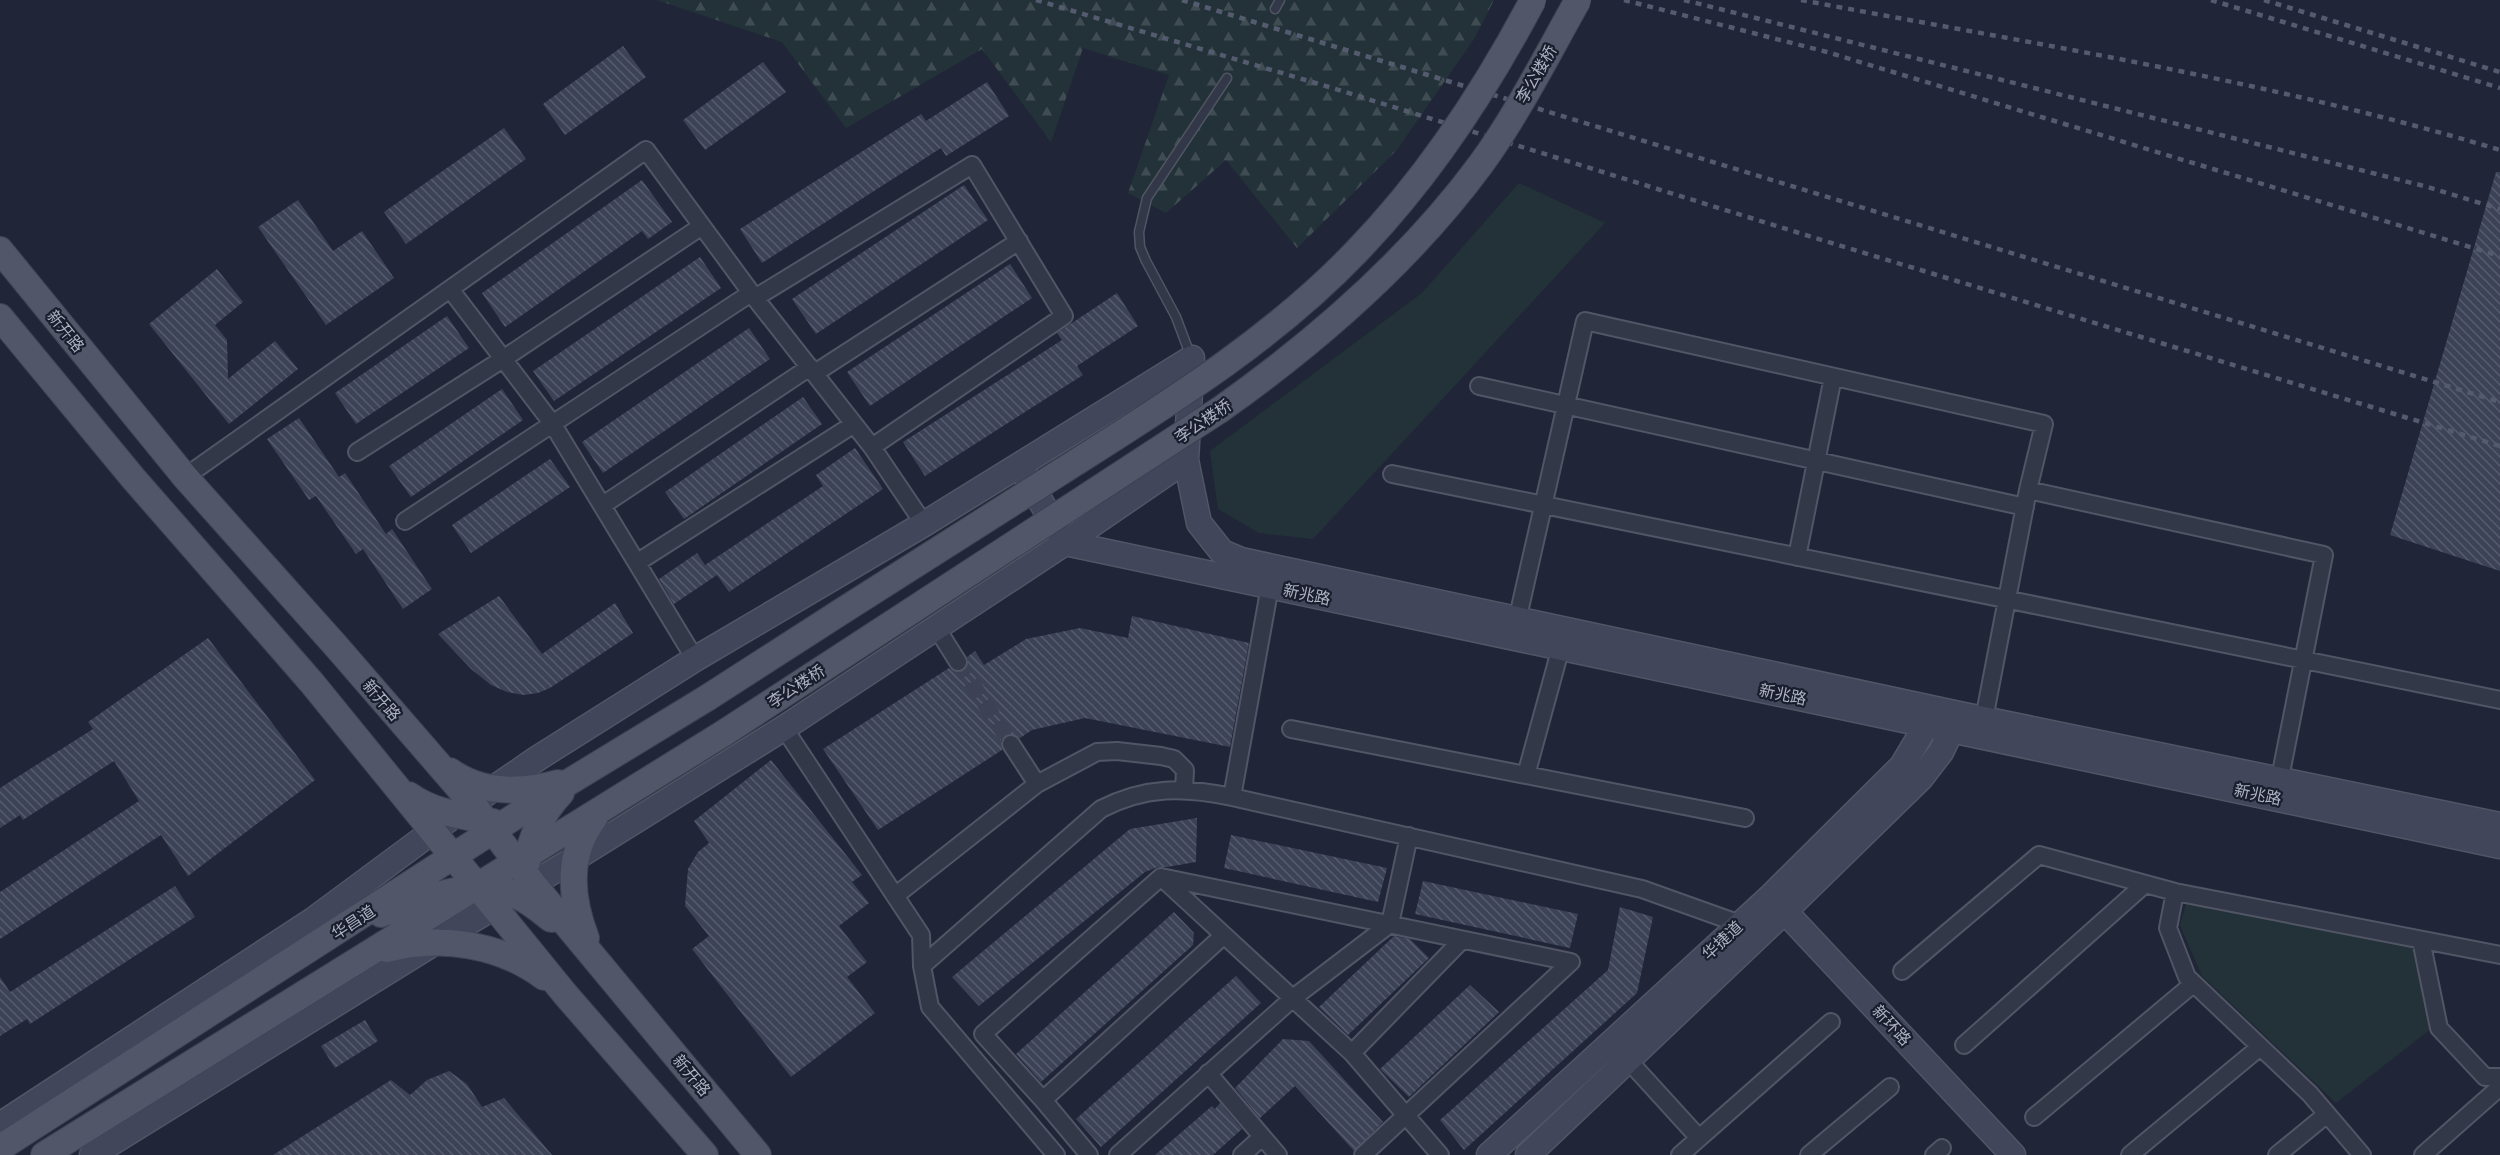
<svg xmlns="http://www.w3.org/2000/svg" width="2500" height="1155" font-family="'Source Sans 3','Noto Sans SC',sans-serif">
<defs>
<pattern id="forest-firs" width="22" height="20" patternUnits="userSpaceOnUse" patternTransform="scale(1.5)"><rect width="22" height="20" fill="#223238"/><path d="M5 1l3.5 6h-7zM16 11l3.5 6h-7z" fill="#3f4d53"/></pattern>
<pattern id="building-back-hatch" width="6" height="6" patternUnits="userSpaceOnUse" patternTransform="scale(1.5)"><rect width="6" height="6" fill="#3c4357"/><path d="M-1 5l2 2M0 0l6 6M5-1l2 2" fill="none" stroke="#565c6e"/></pattern>
</defs>
<rect width="100%" height="100%" fill="#202637"/>
<!-- green -->
<path fill="#223238" d="M1519,183l86,40 -292,316 -54,-6 -41,-24 -8,-58 212,-158z
M2190,890l223,49 19,89 -96,75 -134,-127 -22,-51z"/>
<!-- forest -->
<path fill="url(#forest-firs)" d="M657,0h837l-20,39 -78,112 -99,97 -71,-88 -60,53 -38,-20 41,-118 -86,-27 -32,94 -69,-93 -136,79 -64,-86z"/>
<!-- building -->
<path fill="url(#building-back-hatch)" d="M623,46l23,31 -81,58 -22,-31z
M763,62l23,30 -81,58 -22,-30z
M987,82l22,34 -63,40 -5,-8 -179,115 -22,-34 181,-115 5,7z
M504,128l22,31 -120,85 -22,-32z
M2496,172h4v399l-110,-36z
M642,180l30,42 -24,17 -6,-8 -137,96 -23,-34z
M964,185l24,35 -172,114 -24,-35z
M298,200l35,51 29,-20 32,47 -68,47 -68,-98z
M700,257l21,31 -167,113 -21,-30z
M1010,264l22,34 -162,108 -23,-34z
M217,269l26,33 -28,23 12,15 1,39 47,-38 23,28 -69,55 -80,-100z
M1117,293l21,33 -61,40 6,9 -158,101 -22,-34 159,-102 -5,-7z
M447,316l22,32 -113,76 -21,-31z
M749,328l21,31 -167,114 -21,-31z
M502,389l21,31 -112,77 -22,-31z
M803,397l19,27 -138,95 -19,-27z
M299,418l40,59 6,-4 41,61 6,-5 40,60 -29,20 -40,-60 -7,5 -40,-58 -7,4 -42,-61z
M855,448l28,41 -154,103 -12,-17 -43,29 -15,-25 38,-26 8,12 118,-79 -7,-11z
M550,459l20,28 -99,66 -19,-28z
M499,596l43,58 73,-51 18,30 -83,55 -12,5 -14,2 -17,-3 -16,-7 -20,-16 -33,-35z
M1132,616l117,27 -19,104 -145,-29 -53,12 -12,8 -10,-4 -9,6 1,10 -124,80 -55,-81 126,-81 9,4 6,-1 4,-9 -1,-5 8,-6 9,14 42,-26 54,-11 48,10z
M208,638l107,142 -127,96 -27,-41 -161,104v-47l139,-91 -25,-40 -91,59 -3,-5 -20,13v-40l93,-59 -5,-7z
M771,760l91,115 -10,7 17,21 -30,23 28,36 -20,15 28,36 -84,64 -99,-128 17,-13 -24,-30 3,-37 10,-17 11,-9 -15,-22z
M1197,818l-1,44 -29,5h-9l-13,5 -166,134 -27,-29 178,-148z
M1231,835l156,33 -9,34 -154,-34z
M1423,881l155,33 -8,34 -155,-34z
M175,886l20,31 -165,107 -3,-5 -27,17v-59l10,15z
M1620,907l33,10 -16,76 -173,157 -24,-30 168,-150z
M1174,912l20,21 -1,12 -152,137 -25,-28z
M1394,936l16,3 19,19 -81,77 -29,-28z
M1236,976l25,27 -160,144 -25,-28z
M1470,985l29,27 -90,85 -29,-28z
M365,1020l13,21 -43,27 -14,-22z
M1283,1039l26,2 74,81 -29,29 -59,-65 -35,32 -25,-30z
M449,1071l18,13 15,23 22,-9 48,57h-279l118,-75 19,15 17,-15z
M1220,1103l22,26 -29,26h-58l57,-49 3,3z"/>
<g fill="none" stroke-linecap="round" stroke-linejoin="round">
<!-- street-tunnel -->
<path stroke="#3c4253" stroke-width="16" stroke-dasharray="16 8" stroke-linecap="butt" d="M958,662l53,82"/>
<!-- lane casing -->
<g stroke="#515565" stroke-width="11">
<path id="lane" d="M1275,9l5,-9
M1191,357l-15,-40 -30,-56 -6,-14 -1,-15 8,-34 80,-120"/>
</g>
<!-- street casing -->
<g stroke="#515565" stroke-width="20">
<path id="street" d="M450,289l102,134 143,236
M755,298l217,-133 92,151 -192,131
M815,373l204,-132
M1479,386l546,121
M357,452l146,-93 199,-133
M1392,474l1108,226
M185,477l461,-327 109,148 117,149 52,77
M603,505l207,-138
M405,521l346,-228
M1797,557l36,-180
M638,562l216,-138
M1517,621l68,-300 459,103 -16,66
M936,627l22,35
M1984,719l44,-229 296,65 -44,223
M784,728l137,207 1,31 8,41 126,148
M1291,729l454,89
M1011,744l26,40
M1526,775l35,-128
M1232,797l38,-211
M1161,877l410,85 -208,193
M1161,877l-178,157 60,66 181,-165
M1161,877l191,176 88,102
M2175,892l-7,36 19,49 123,117 52,61
M895,896l142,-112 60,-32 20,-1 44,5 13,3 11,11 -1,20
M2421,940l18,88 46,49h15
M922,966l179,-157c45,-23 83,-22 131,-12l410,92 98,35
M1902,971l137,-116 136,37 325,63
M1964,1045l181,-161
M1352,1053l110,-113
M1628,1060l71,78
M1208,1073l70,82
M1043,1100l46,55
M2034,1117l159,-133
M1118,1155l175,-157 97,-74 19,-88
M1242,1155l20,-18
M1680,1155l151,-133
M1809,1155l81,-68
M1934,1155l8,-7
M2130,1155l130,-108
M2277,1155l50,-41
M2423,1155l77,-68"/>
</g>
<!-- secondary casing -->
<g stroke="#515565" stroke-width="27">
<path id="secondary" d="M1192,358l-6,102 13,63 23,29 19,8 718,154 541,111
M1024,473l37,63
M1065,543l1435,303
M484,795l51,-35 160,-101 229,-135 268,-166
M1774,900l239,255
M0,1125l313,-205 135,-100
M92,1155l342,-212 140,-84 210,-131 281,-185 121,-83
M1489,1155l281,-258 132,-131 25,-42 3,-14
M1528,1155l258,-245 135,-132 20,-26 18,-37"/>
</g>
<!-- primary casing -->
<g stroke="#3d4151" stroke-width="28">
<path id="primary" d="M0,250l185,227 151,169 136,157 61,81 225,271
M0,317l133,161 179,205 253,311 140,161
M450,771c32,23 71,22 108,12
M409,795c25,18 55,21 84,27
M527,862c4,-26 16,-50 34,-69
M381,914c28,-10 84,-31 113,-26 21,3 40,17 57,31
M586,938c-16,-41 -20,-84 9,-121
M387,949c53,-14 113,-5 157,28
M0,1148l556,-358 151,-92
M44,1155l680,-422"/>
</g>
<!-- lane -->
<use href="#lane" stroke="#333848" stroke-width="8"/>
<!-- street -->
<use href="#street" stroke="#333848" stroke-width="16"/>
<!-- secondary -->
<use href="#secondary" stroke="#41465b" stroke-width="24"/>
<!-- primary -->
<use href="#primary" stroke="#515768" stroke-width="26"/>
<!-- rail -->
<path stroke="#555b6f" stroke-width="4.5" stroke-dasharray="6 6" stroke-linecap="butt" d="M1036,0l293,87 496,154 675,205
M1182,0l1318,402
M1624,0l203,52 673,204
M1684,0l740,186 76,23
M1801,0c234,44 471,81 699,150
M2211,0l289,88
M2264,0l236,72"/>
<!-- primary-bridge casing -->
<g stroke="#3d4151" stroke-width="28" stroke-linecap="butt">
<path id="primary-bridge" d="M707,698c116,-75 232,-149 349,-223 105,-67 213,-132 300,-223 72,-74 129,-161 177,-252
M724,733l497,-324c96,-68 190,-150 260,-245 37,-51 66,-109 97,-164"/>
</g>
<!-- primary-bridge -->
<use href="#primary-bridge" stroke="#515768" stroke-width="26"/>
</g>
<g text-anchor="middle" stroke-width="4.5" stroke-linejoin="round" paint-order="stroke">
<!-- street labels -->
<g font-size="16" fill="#adb2c4" stroke="#191d2c">
<text transform="translate(1536 74) rotate(-60)" y="6">李公楼桥</text>
<text transform="translate(66 331) rotate(51)" y="6">新开路</text>
<text transform="translate(1203 421) rotate(-34)" y="6">李公楼桥</text>
<text transform="translate(1307 594) rotate(12)" y="6">新兆路</text>
<text transform="translate(796 686) rotate(-33)" y="6">李公楼桥</text>
<text transform="translate(1783 694) rotate(12)" y="6">新兆路</text>
<text transform="translate(382 700) rotate(49)" y="6">新开路</text>
<text transform="translate(2258 794) rotate(12)" y="6">新兆路</text>
<text transform="translate(353 922) rotate(-33)" y="6">华昌道</text>
<text transform="translate(1722 940) rotate(-43)" y="6">华捷道</text>
<text transform="translate(1892 1025) rotate(47)" y="6">新环路</text>
<text transform="translate(692 1075) rotate(50)" y="6">新开路</text>
</g>
</g>
</svg>
